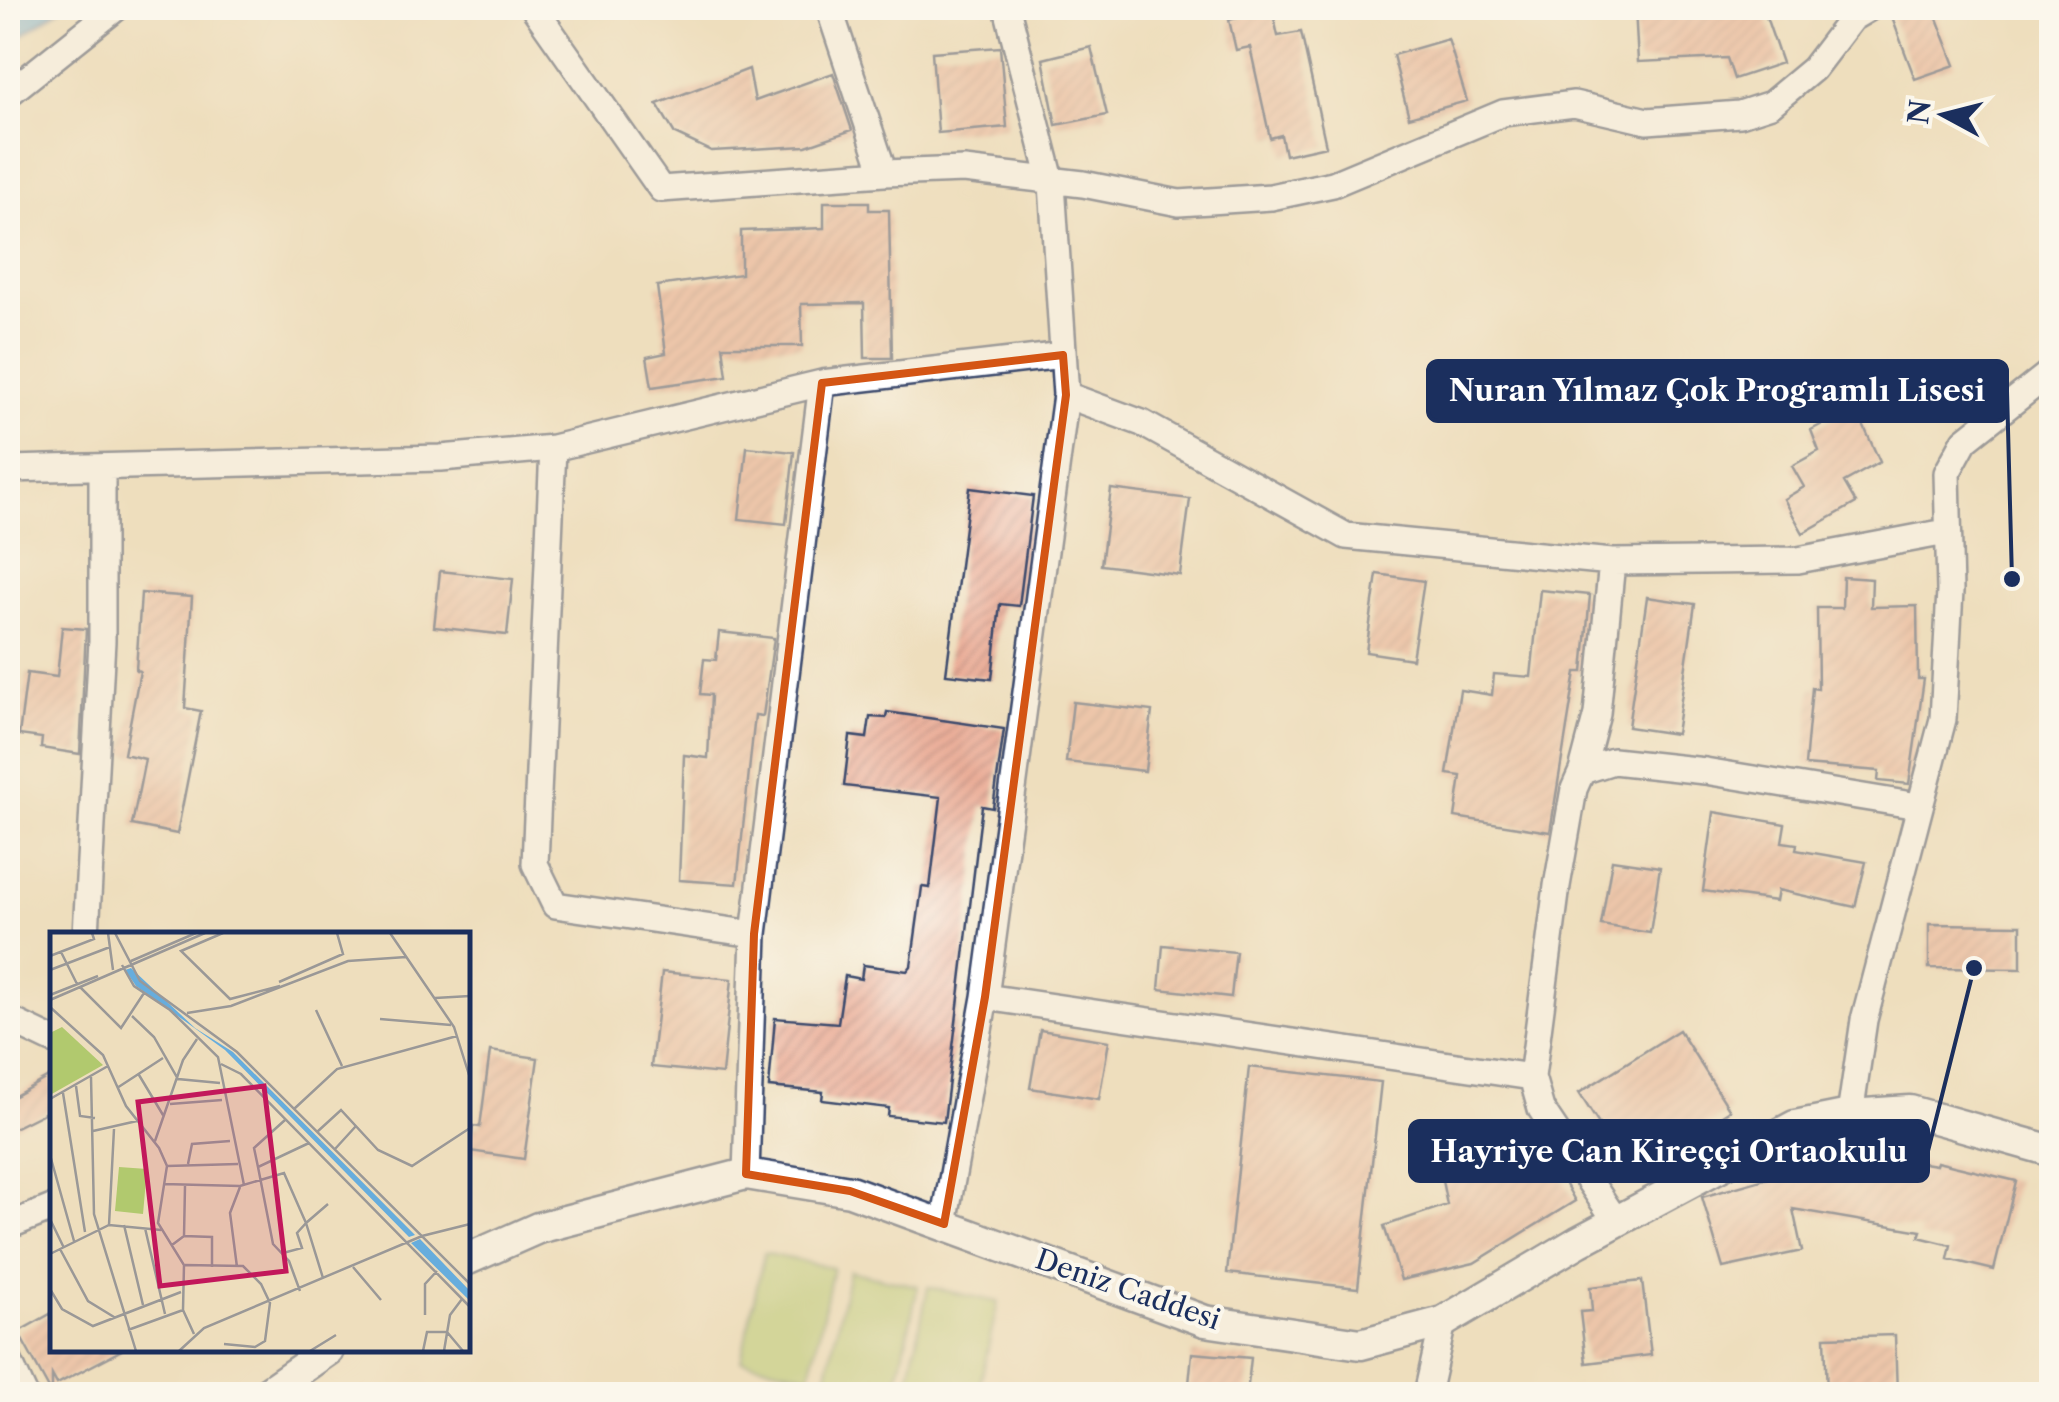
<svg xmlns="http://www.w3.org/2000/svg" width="2059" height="1402" font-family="'Libre Caslon Text',serif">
<defs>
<pattern id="building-hatch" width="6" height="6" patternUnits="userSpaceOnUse" patternTransform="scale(2.5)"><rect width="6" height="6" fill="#eaa892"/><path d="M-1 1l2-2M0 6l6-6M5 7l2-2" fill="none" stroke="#bd897a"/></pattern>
</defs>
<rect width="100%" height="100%" fill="#fbf7ec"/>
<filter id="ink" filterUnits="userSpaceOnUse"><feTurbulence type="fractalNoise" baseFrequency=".01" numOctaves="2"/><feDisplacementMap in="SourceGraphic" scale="20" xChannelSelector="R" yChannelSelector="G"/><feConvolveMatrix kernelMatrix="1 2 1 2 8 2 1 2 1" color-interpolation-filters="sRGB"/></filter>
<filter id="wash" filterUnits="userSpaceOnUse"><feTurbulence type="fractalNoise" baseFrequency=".0048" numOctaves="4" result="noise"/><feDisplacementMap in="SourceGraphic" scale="40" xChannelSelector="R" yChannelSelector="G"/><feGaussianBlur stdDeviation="2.25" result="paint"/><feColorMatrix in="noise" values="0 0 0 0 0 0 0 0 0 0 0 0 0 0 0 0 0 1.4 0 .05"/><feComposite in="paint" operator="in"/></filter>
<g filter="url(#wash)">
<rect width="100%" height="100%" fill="#eedebd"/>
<!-- green -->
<path fill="#b1c96e" stroke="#667c66" stroke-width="2.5" d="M764,1253l69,15 -23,107 -69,-15z
M849,1271l69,15 -23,107 -69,-15z
M928,1287l70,15 -20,92h-72z"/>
<!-- water -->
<path fill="#67addd" stroke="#416e9e" stroke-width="2.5" d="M8,8h53l-53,37z"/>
<g id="blocks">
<!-- building -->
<path fill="url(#building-hatch)" d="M1635,8h128l19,55 -48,16 -7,-21 -89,4z
M1910,8h23l22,57 -40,14 -24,-64z
M1272,9l6,27 23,-4 25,114 -41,9 -4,-20 -11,3 -20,-91 -14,3 -7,-30z
M1448,39l19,62 -58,16 -16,-62z
M1000,47l7,80 -69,6 -6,-81z
M1091,47l16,68 -51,10 -13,-66z
M749,69l6,32 78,-28 19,57 -46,16 -95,5 -36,-17 -18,-30z
M824,202h45v8h20l3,148h-27l-1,-55 -63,1 1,42h-79l4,30 -75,11 -5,-30 19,-4 -9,-67 84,-12v-43l83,-3z
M1855,407l25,55 -36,20 12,21 -53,30 -19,-34 20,-12 -12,-21 27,-15 -8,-21z
M747,447l47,5 -8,72 -47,-5z
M970,488l63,8 -14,110 -19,-2 -8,75 -46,-5z
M1111,489l79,10 -10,76 -79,-10z
M440,571l73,8 -6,56 -73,-8z
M1377,574l47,7 -12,78 -46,-7z
M1843,577l29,2 -1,28 46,-1 1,73h6l-15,105 -31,-3 1,-10 -74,-6 7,-77 6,1 -1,-81h25z
M1540,590l50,5 -7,77h-7l-26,160 -95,-15 6,-41 -14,-2 13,-84 32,5 2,-21 37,3z
M141,593l51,4 -7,111 16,3 -24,123 -45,-9 13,-66 -21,-5 16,-83 -4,-1z
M1647,597l48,7 -19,130 -48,-7z
M62,627l24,2 -6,125 -39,-6 1,-10 -23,-3 8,-62 30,4z
M719,632l55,6 -11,78 -8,-1 -18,169 -58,-4 5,-125 24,3 3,-63 -11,-1 4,-35 12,1z
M1073,702l79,9 -7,60 -79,-9z
M887,712l117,17 -11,79 -11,-2 -38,316 -56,-6 1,-8 -67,-8 1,-8 -54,-5 6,-69 63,5 7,-47 16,3 2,-14 44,6 4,-5 11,-79 8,1 11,-91 -97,-11 6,-50 17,2 3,-21 16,1z
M1714,812l71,12 -3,18 15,2 -1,6 70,12 -11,45 -77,-17 -2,11 -73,-10z
M1612,860l48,7 -10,66 -49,-8z
M1929,924l92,1v44l-92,-1z
M1163,945l73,7 -5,45 -72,-8z
M662,972l70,7 -10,95 -71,-7z
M1040,1030l69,11 -10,58 -69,-11z
M1679,1030l51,80 -100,63 -51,-80z
M490,1051l48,7 -14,101 -54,-8 3,-25 7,1z
M1249,1067l132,15 -23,206 -131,-15z
M52,1075v34l-44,22v-31z
M1534,1127l41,74 -101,62 -73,17 -17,-54 63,-21 -7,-34z
M1844,1150l92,15 1,-3 79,19 -22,89 -46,-11 3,-14 -32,-8 2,-6 -128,-22 9,42 -79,17 -21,-71 87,-25 50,8z
M1642,1281l9,74 -65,8 -6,-51 12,-1 -2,-24z
M52,1313v37h70l-65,34 -5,-9v19l-34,-62z
M1895,1335l2,59h-70l-2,-57z
M1192,1353l59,5 -4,36h-59z"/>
</g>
</g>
<g filter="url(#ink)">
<use href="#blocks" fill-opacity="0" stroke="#3b496c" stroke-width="2.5"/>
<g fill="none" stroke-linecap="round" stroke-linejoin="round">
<!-- minor casing -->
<g stroke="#3b496c" stroke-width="30">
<path id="minor" d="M534,8l127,181 223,-16
M829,8l55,165 80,-3 119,14 96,19 92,-6 62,-13 170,-71 71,-9 73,17 93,-7 31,-10 42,-35 39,-51 17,-10
M8,94l108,-86
M1066,395l76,28 204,113 266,26 186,-2 148,-28
M553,448l-18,416 20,41 199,29
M8,469l433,-11 112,-10 269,-65 241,-28
M1582,771l15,-57 15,-152
M86,934l16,-293v-173
M985,997l547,80
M8,1019l44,21
M1850,1115l14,-95 79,-301 7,-128 -3,-118 18,-33 87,-69
M746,1174l8,-240 68,-551
M1616,1221l-75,-112 -9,-32 25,-191 17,-97 8,-18 31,-10 92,10 213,35
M944,1224l41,-227 81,-602 -14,-211 -45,-176
M8,1226l44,-18
M8,1359l16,35
M1427,1394l16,-72"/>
</g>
<!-- tertiary casing -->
<g stroke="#3b496c" stroke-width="35">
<path id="tertiary" d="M468,1259l70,-31 208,-54 104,17 355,130 156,23 82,-22 135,-80 217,-116 55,-11 60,-4 142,40
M265,1394l63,-44"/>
</g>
<!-- minor -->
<use href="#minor" stroke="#fff" stroke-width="25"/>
<!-- tertiary -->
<use href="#tertiary" stroke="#fff" stroke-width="30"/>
</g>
</g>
<!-- marked area -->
<path d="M0 0H2059V1402H0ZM1063,355l3,40 -81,602 -41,227 -94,-33 -104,-17 8,-240 68,-551z" fill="#eedebd" fill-opacity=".55" fill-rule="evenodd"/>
<path fill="none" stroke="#d45514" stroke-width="8" stroke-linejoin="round" d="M1063,355l3,40 -81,602 -41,227 -94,-33 -104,-17 8,-240 68,-551z"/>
<g text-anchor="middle" stroke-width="8" stroke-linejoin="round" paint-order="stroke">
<!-- street labels -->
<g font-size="28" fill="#1b2f5e" stroke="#fbf7ec">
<text transform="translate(1128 1289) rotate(19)" y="10">Deniz Caddesi</text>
</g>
</g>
<!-- overview -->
<g transform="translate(50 932)">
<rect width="420" height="420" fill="#eedebd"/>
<path d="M69,235l28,2 -4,45 -28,-3z" fill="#b1c96e"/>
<path d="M12,95l41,38 -53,30v-62z" fill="#b1c96e"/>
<path d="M81,36l64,60 38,24 182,183 -6,2 -184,-187 -89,-64 -11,-16zM370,307l50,52v10l-59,-58z" fill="#67addd"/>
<path fill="none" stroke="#9a9897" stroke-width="2.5" d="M58,1l5,37M65,1l25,48 97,71 233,232M173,1l-42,18 49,48 50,-13M340,1l64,94 16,51M11,20l16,32M0,24l44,-17 -2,-6M81,29l65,-28M72,33l12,21 36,24 48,47 26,128M0,38l60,-23M229,50l64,-28 -6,-21M30,55l41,41 23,-35M0,63l48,-19M385,66l35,-2M0,68l155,-67M0,75l53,48 23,51 33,42 8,18 -9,57 26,42 -1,45 11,24M266,78l26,56M137,81l44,-7 117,-45 58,-4M82,84l22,21 24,42 42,4M330,87l71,6M171,132l20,10 229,233M89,143l24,40M41,145l3,137 42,137M26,154l4,30 15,2M67,156l46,-30M13,161l22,139M0,167l58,-33M120,172l52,-4M244,177l43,-40 120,-33M43,199l44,-10M267,200l24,-22 37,40 34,16 58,-38M105,209l28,-81 14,-21M285,217l21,-23M0,223l24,86M138,232l4,-20 38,-3M117,234l71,-2M208,235l-4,-19 31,-28M114,252l76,2 44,-13 22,50 -9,10 5,15 -19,5M0,287l14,29M59,293l5,-96M74,293l19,80M95,296l20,86M134,304l1,-50M122,313l12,-9 28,1v30M10,317l28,52 26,16M0,322l59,-29 52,5M135,333l58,1 18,18 9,19 -5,38 -10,6 -31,-3M187,335l-7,-54 10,-26M303,335l28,33M273,346l-17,-55 22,-19M0,357l12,20 31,17 88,-34M250,359l-11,-30 -16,-17 -15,-77 51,-24M375,383v-31l12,-13M78,398l55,-20M129,419l25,-23 218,-92 48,-12M260,419l26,-16M373,419l4,-19h20l16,19M394,419l6,-36 12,-16"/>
<path fill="#c2185b" fill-opacity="0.15" stroke="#c2185b" stroke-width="5" d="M214,154l22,185 -126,15 -22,-184z"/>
<rect width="420" height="420" fill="none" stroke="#1b2f5e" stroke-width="5"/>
</g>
<!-- callouts -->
<path fill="none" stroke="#1b2f5e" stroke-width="4" d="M2012 579L2007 391M1974 968L1928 1151"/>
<g fill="#1b2f5e" stroke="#fbf7ec" stroke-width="4">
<circle cx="2012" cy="579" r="10"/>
<circle cx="1974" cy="968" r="10"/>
</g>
<g fill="#1b2f5e" stroke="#1b2f5e" stroke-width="4">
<rect x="1428" y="361" width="579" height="60" rx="10"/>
<rect x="1410" y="1121" width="518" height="60" rx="10"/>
</g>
<g font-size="30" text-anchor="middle" font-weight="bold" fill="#fff">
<text x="1717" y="401">Nuran Yılmaz Çok Programlı Lisesi</text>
<text x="1669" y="1162">Hayriye Can Kireççi Ortaokulu</text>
</g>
<!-- margin -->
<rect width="2059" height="1402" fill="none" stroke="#fbf7ec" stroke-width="40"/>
<!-- north arrow -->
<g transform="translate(1944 115) rotate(277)" stroke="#fbf7ec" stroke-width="8" paint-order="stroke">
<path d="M0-8L18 38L0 25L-18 38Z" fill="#1b2f5e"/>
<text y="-15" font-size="28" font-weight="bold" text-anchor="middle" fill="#1b2f5e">N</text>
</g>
</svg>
